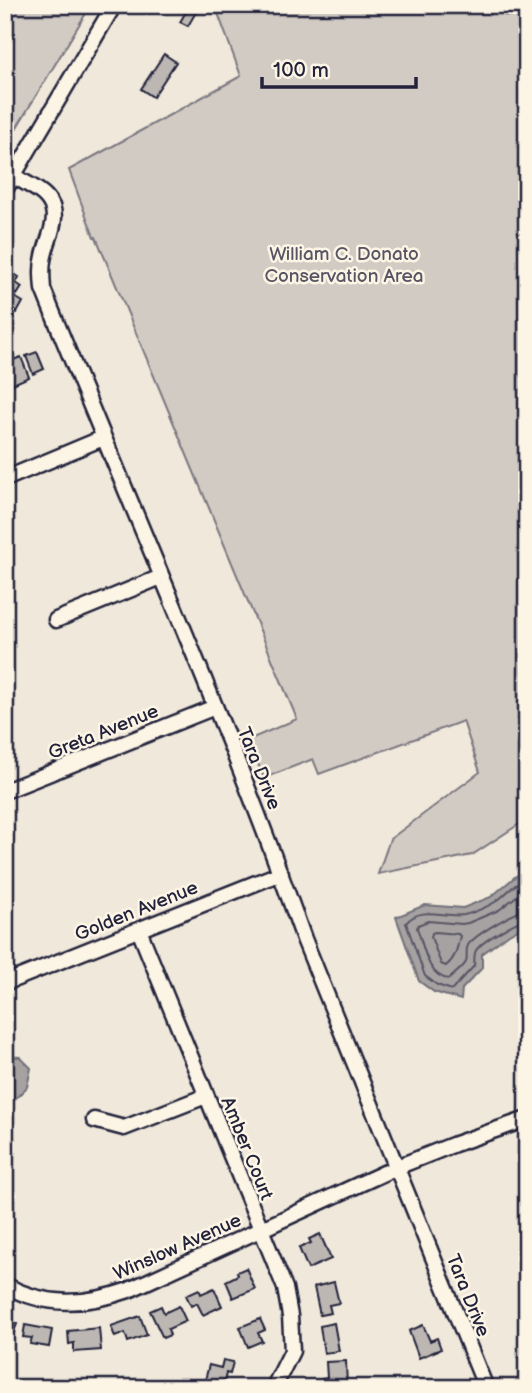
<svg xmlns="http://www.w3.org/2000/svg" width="532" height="1393" font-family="'Balsamiq Sans',sans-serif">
<rect width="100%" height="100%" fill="#efe8db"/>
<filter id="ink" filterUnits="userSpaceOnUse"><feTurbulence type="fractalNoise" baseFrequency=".0143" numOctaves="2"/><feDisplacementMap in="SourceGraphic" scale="14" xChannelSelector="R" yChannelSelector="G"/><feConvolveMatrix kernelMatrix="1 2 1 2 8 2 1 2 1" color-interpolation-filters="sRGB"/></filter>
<g filter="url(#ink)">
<!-- green -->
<path fill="#d1cbc3" stroke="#7a767f" stroke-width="2" d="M5,5h86l-86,142z
M215,5h306l6,14v800l-55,36 -94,19 12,-35 90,-67 -17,-51 -144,53 -6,-15 -49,19 -16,-38 49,-21 -201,-482h-2l-25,-67 172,-94z"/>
<!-- water -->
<path fill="#a6a2a2" stroke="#716f79" stroke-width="2" d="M527,873v51l-18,10 -27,20v14l-20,21 -1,11 -27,-8 -15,-11 -23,-64 29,-12 38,3 28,-11 25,-21z
M7,1056l13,1 11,11 -4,19 -22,22v-52z"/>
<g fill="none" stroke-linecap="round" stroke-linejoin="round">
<!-- shore -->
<path stroke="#575564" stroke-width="2" d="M527,880c-14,3 -21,15 -32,22 -8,5 -22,11 -31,13 -20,3 -43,-10 -58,8l19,53 12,9 15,5 22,-24c1,-5 -1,-13 3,-17 6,-8 40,-29 50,-30
M527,889l-4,2 -24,19 -31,13 -6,1 -34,-3 -10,4 -1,3c7,18 10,49 32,51 5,-5 14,-11 17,-17 2,-5 -1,-11 2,-17 7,-10 47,-34 59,-35
M435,932l23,2 2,2c-3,12 -4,22 -14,30l-5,-2 -10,-27 1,-4z"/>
</g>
<!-- building -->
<path fill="#bcb7b3" stroke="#22223b" stroke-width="2" d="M188,8l8,4 -8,14 -8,-4z
M164,54l12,8 -23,35 -12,-8z
M8,270l11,7 -3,6 6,4 -5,8 -12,-7 2,-8 -2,-1v-4z
M13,296l10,6 -6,11 -11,-6z
M37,352l7,17 -11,5 -7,-18z
M21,357l8,20 -16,7 -8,-21z
M320,1234l11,25 -23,10 -9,-21 12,-5 -2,-4z
M246,1268l9,21 -22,9 -7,-17 12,-6 -1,-3z
M334,1282l5,21 -10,2 2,8 -11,2 -6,-28z
M214,1288l8,18 -19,9 -6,-12 -6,3 -5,-11 13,-6 2,5z
M161,1306l3,7 15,-7 7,15 -18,8 2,6 -7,3 -13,-27z
M140,1316l7,19 -19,7 -3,-9 -10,4 -4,-11z
M5,1319l12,5 -12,29z
M260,1319l5,11 -7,3 4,8 -14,6 -8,-20z
M334,1323l5,28 -15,2 -4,-27z
M25,1325l27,5 -3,17 -19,-3 2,-6 -9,-1z
M423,1325l7,16 7,-3 4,11 -22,9 -10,-27z
M99,1328l2,22 -27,2v-9l-5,1 -1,-13z
M223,1360l10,2 -3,12 -4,-1 -3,15 -19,-4 5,-19 12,3z
M346,1361l1,27h-24l-1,-9 5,-1 -1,-16z"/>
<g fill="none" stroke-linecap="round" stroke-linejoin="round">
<!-- minor casing -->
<g stroke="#22223b" stroke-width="19">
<path id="minor" d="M508,7l5,-2
M5,168c13,14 30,17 41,29 17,18 2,39 -2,59 -3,11 -2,21 -1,33 87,217 183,430 261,650l182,449
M5,190l109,-185
M5,479l98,-41
M56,620l105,-43
M5,791l210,-84
M139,930l146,358 5,28 2,35 -16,32
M5,983l276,-110
M94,1120l30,8 82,-32
M5,1285c42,23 81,20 124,5l268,-123 58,-23 72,-25"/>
</g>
<!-- minor -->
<use href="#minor" stroke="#fcf5e5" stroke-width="14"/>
</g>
</g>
<g text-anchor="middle" stroke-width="5" stroke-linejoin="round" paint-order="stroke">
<!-- park labels -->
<g font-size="19" fill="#575564" stroke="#fcf5e5">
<text x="344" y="260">William C. Donato<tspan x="344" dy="22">Conservation Area</tspan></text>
</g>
<!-- street labels -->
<g font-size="19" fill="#22223b" stroke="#fcf5e5">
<text transform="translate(103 731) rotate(-22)" y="7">Greta Avenue</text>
<text transform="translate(260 768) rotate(68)" y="7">Tara Drive</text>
<text transform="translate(136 910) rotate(-22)" y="7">Golden Avenue</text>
<text transform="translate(248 1148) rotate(68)" y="7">Amber Court</text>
<text transform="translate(177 1246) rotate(-24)" y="7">Winslow Avenue</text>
<text transform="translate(469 1295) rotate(68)" y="7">Tara Drive</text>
</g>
</g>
<!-- margin -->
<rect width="532" height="1393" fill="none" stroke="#fcf5e5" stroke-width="28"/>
<rect x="14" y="14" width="504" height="1365" fill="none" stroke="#22223b" stroke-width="2.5" filter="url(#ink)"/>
<!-- scale -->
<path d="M262 77v10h154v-10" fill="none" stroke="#22223b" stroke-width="3.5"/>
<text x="273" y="77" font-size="21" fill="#22223b" stroke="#fcf5e5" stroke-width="5" paint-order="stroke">100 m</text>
</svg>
